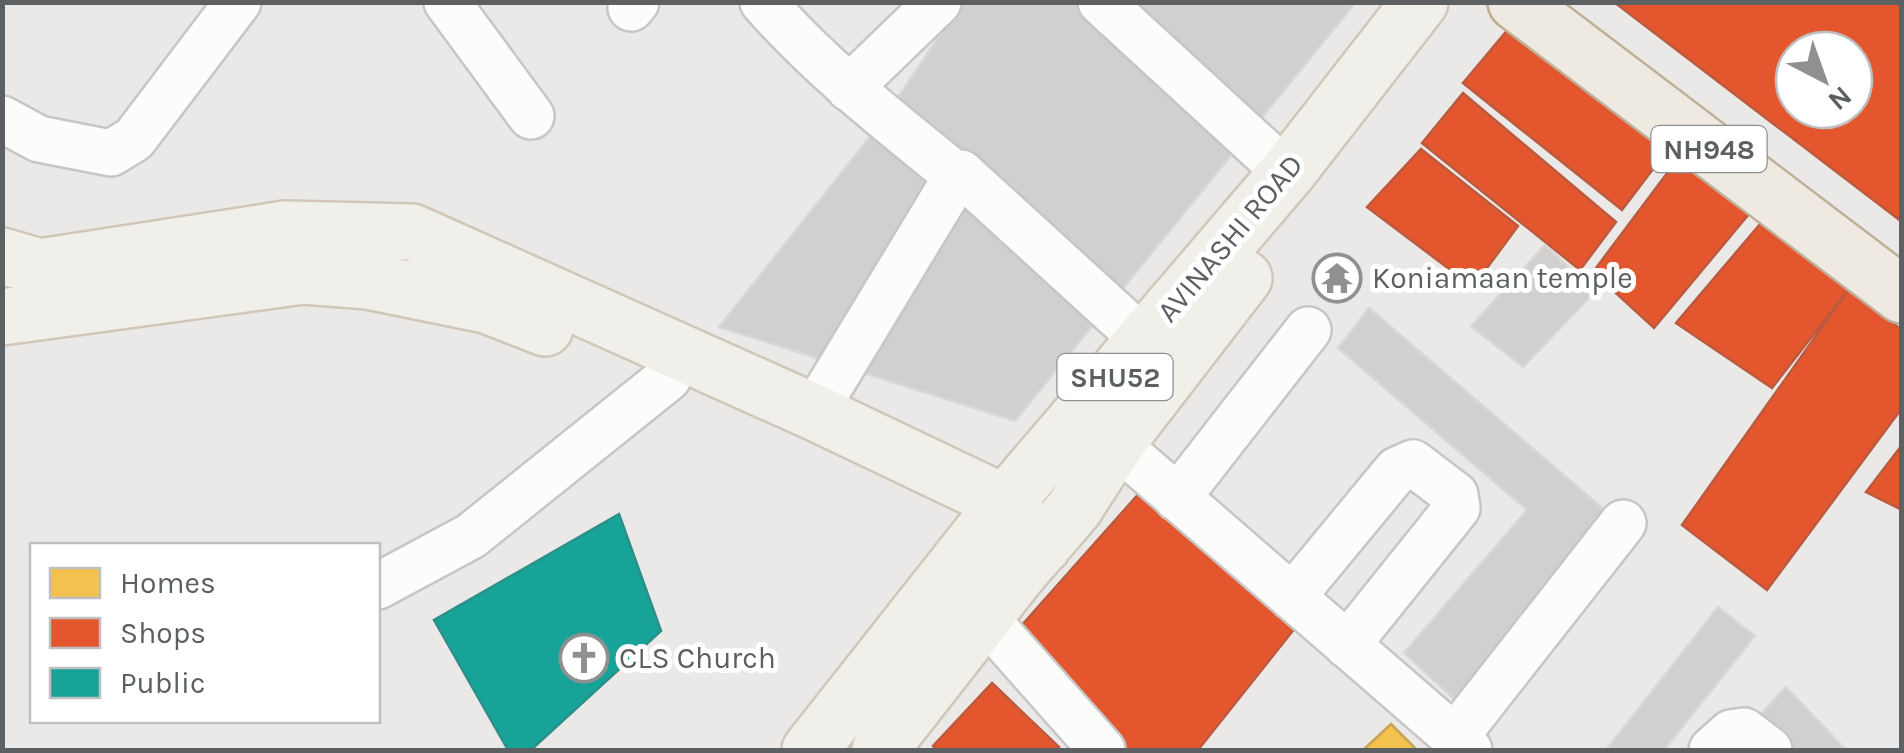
<svg xmlns="http://www.w3.org/2000/svg" width="1904" height="753" font-family="Karla,sans-serif">
<rect width="100%" height="100%" fill="#ebe9e7"/>
<!-- homes -->
<path fill="#f2c14e" stroke="#c5a454" stroke-width="2.5" d="M1391,724l26,26h-54z"/>
<!-- shops -->
<path fill="#e4572e" stroke="#bb5a3e" stroke-width="2.5" fill-rule="evenodd" d="M1614,2h288v220zM1794,50h60v60h-60z
M1515,21l157,123 -50,66 -159,-127z
M1463,93l153,129 -36,48 -158,-127z
M1421,149l97,77 -45,61 -106,-80z
M1677,160l72,54 -95,114 -61,-56z
M1761,223l88,66 -77,99 -96,-65z
M1849,289l53,41v78l-135,182 -85,-65z
M1902,445v65l-36,-18z
M1142,490l157,133 -101,127h-96l-96,-107z
M992,683l67,64 -3,3h-119l-4,-4z"/>
<!-- public -->
<path fill="#17a398" stroke="#2c8f88" stroke-width="2.5" d="M619,514l42,117 -130,119h-23l-74,-130z"/>
<!-- building -->
<path fill="#d2d0cf" stroke="#dad8d6" stroke-width="2.5" d="M962,2h394l-341,419 -296,-94 161,-203z
M1545,245l50,47 -72,75 -52,-41z
M1369,308l238,204 -148,192 -55,-51 123,-143 -189,-162z
M1718,607l37,29 -91,114h-58z
M1786,687l60,63h-53l-33,-35z"/>
<g fill="none" stroke-linecap="round" stroke-linejoin="round">
<!-- minor casing -->
<g stroke="#c6c6c6" stroke-width="50">
<path id="minor" d="M447,2l84,114
M763,2c58,66 126,119 194,174l-143,236
M1101,2l186,171
M631,8l5,-6
M849,88l89,-86
M2,119l37,20 72,14 23,-14 104,-137
M961,173l184,168
M1116,444l353,306
M1177,498l131,-168
M378,586l93,-50 197,-158
M1292,597l105,-127 16,-7 42,32 2,13 -110,137
M985,618l117,132
M1455,737l168,-214
M1712,750l19,-17 13,-2 25,19"/>
</g>
<!-- major casing -->
<g stroke="#d0c7b8" stroke-width="60">
<path id="major" d="M2,256l38,11 245,-38 127,3 402,180 191,91 38,43
M2,317l301,-41 65,5 118,24 59,23
M810,750l195,-247 282,-330 133,-171
M880,750l137,-175 57,-66 42,-65 128,-166"/>
</g>
<!-- highway casing -->
<g stroke="#beaf98" stroke-width="60">
<path id="highway" d="M1516,2l386,293"/>
</g>
<!-- minor -->
<use href="#minor" stroke="#fcfcfb" stroke-width="45"/>
<!-- major -->
<use href="#major" stroke="#f1efe9" stroke-width="55"/>
<!-- highway -->
<use href="#highway" stroke="#eeeae2" stroke-width="55"/>
</g>
<!-- icons -->
<defs>
<g id="temple-ring" transform="scale(2.5)"><circle r="9.5" fill="#fff" stroke="#8e9091" stroke-width="1.5"/><path d="M0-6L5-2H3V0L6.5 2.5H4V6H1.5V3h-3V6H-4V2.5H-6.5L-3 0V-2H-5Z" fill="#8e9091"/></g>
<g id="church-ring" transform="scale(2.5)"><circle r="9.5" fill="#fff" stroke="#8e9091" stroke-width="1.5"/><path d="M-1.2-6h2.4v3.5h3.3v2.4h-3.3V6h-2.4V-.1h-3.3v-2.4h3.3Z" fill="#8e9091"/></g>
</defs>
<g fill-rule="evenodd">
<use href="#temple-ring" x="1337" y="278"/>
<use href="#church-ring" x="584" y="658"/>
</g>
<g text-anchor="middle" stroke-width="10" stroke-linejoin="round" paint-order="stroke">
<!-- shield labels -->
<g fill="#fff" stroke="#8d9092" stroke-width="2.5">
<rect x="1651.5" y="126" width="115" height="46" rx="8"/>
<rect x="1057.5" y="354" width="115" height="46" rx="8"/>
</g>
<g font-size="28" font-weight="bold" fill="#5c6063">
<text x="1709" y="159">NH948</text>
<text x="1115" y="387">SHU52</text>
</g>
<!-- street labels -->
<g font-size="30" fill="#5c6063" stroke="#fff">
<text transform="translate(1230 238) rotate(-50)" y="10">AVINASHI ROAD</text>
</g>
<!-- poi labels -->
<g font-size="30" fill="#5c6063" stroke="#fff" text-anchor="start">
<text x="1372" y="288">Koniamaan temple</text>
<text x="619" y="668">CLS Church</text>
</g>
</g>
<!-- border -->
<rect width="1904" height="753" fill="none" stroke="#5c6063" stroke-width="10"/>
<!-- legend -->
<rect x="30" y="543" width="350" height="180" fill="#ffffff" stroke="#bebfc1" stroke-width="2.5"/>
<rect x="50" y="568" width="50" height="30" fill="#f2c14e" stroke="#bebfc1" stroke-width="2.5"/>
<text x="120" y="593" font-size="30" fill="#5c6063">Homes</text>
<rect x="50" y="618" width="50" height="30" fill="#e4572e" stroke="#bebfc1" stroke-width="2.5"/>
<text x="120" y="643" font-size="30" fill="#5c6063">Shops</text>
<rect x="50" y="668" width="50" height="30" fill="#17a398" stroke="#bebfc1" stroke-width="2.5"/>
<text x="120" y="693" font-size="30" fill="#5c6063">Public</text>
<!-- north arrow -->
<g transform="translate(1824 80) rotate(139)"><circle r="48" fill="#ffffff" stroke="#bebfc1" stroke-width="2.5"/>
<path d="M0-8L18 38L0 25L-18 38Z" fill="#8e9091"/>
<text y="-15" font-size="28" font-weight="bold" text-anchor="middle" fill="#5c6063">N</text>
</g>
</svg>
